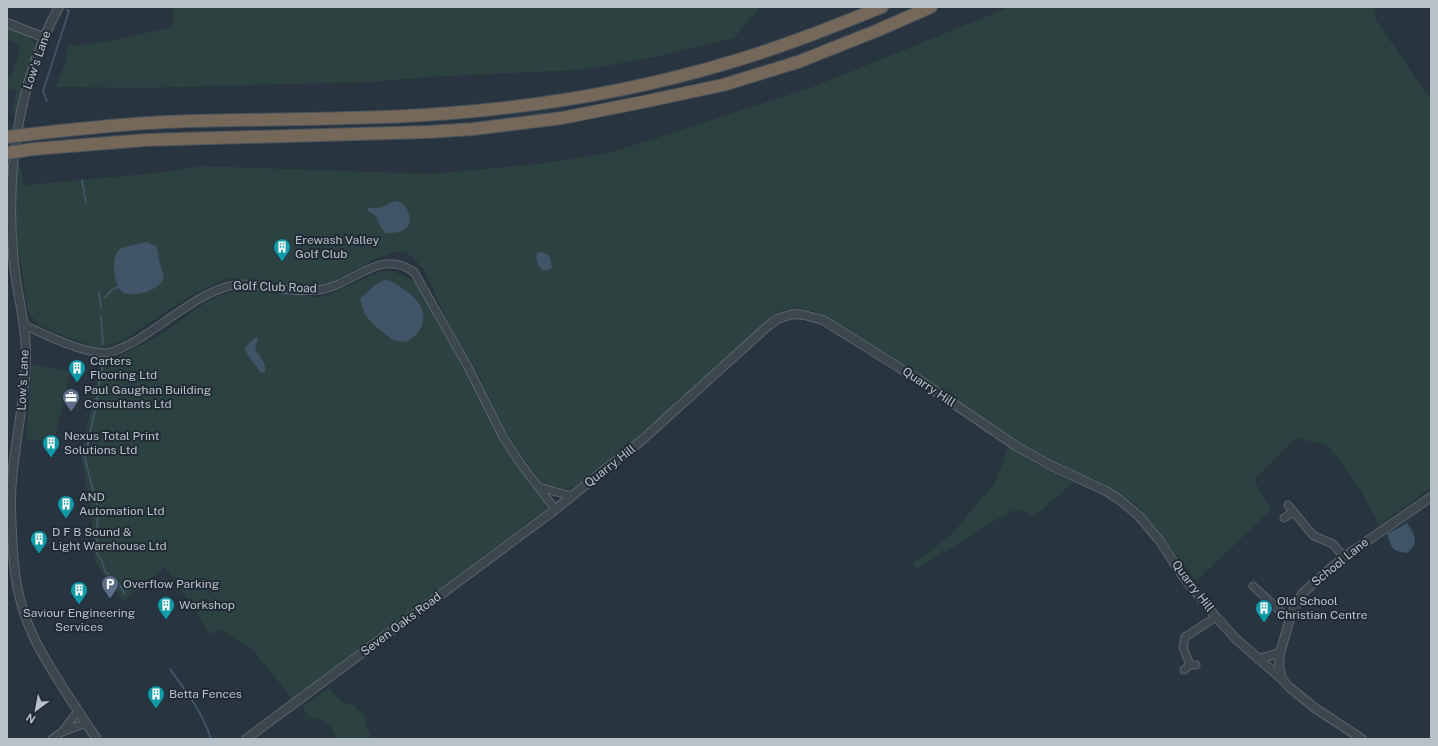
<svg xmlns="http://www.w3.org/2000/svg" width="1438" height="746" font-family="'Public Sans',sans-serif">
<rect width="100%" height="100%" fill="#28343f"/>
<!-- green -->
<path fill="#2b4241" d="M173,7h587l-26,31 -79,19 -55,10 -24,3 -146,7 -59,5 -226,6 -89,-1 10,-26 2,-15 37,-4 67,-15 2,-8z
M1010,7h364l2,13 45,66 10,12v390l-52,37 -20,-38 -29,-39 -8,-4 -26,-6 -42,42 17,30 -75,71 -35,-47 -25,-30 -34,-21 -39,-16 -39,-22 -73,-48 -37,-27 -93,-56c-17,-6 -33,-9 -49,2 -66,59 -130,121 -202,174l-28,-7 -28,-38 -10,-15 -26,-56 -28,-48 -26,-56 -11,-13 -10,-5h-8l-20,7 -43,23 -11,4 -32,-4 -1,5 -17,-2v-2c-11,-2 -23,-4 -35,-5 -14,0 -35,12 -47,19l-66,43 -22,8 -10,-2 -42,-16 -9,-5 -7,-7 -5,-6 -8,-53 -2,-1 -2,-38v-55l3,-1 5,20 2,3v-2l140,-13 36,-6 229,8 115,-11 63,-10 201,-65z
M7,27l22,10 6,7 -12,45 -6,27h-3l-2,-5 5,-22 -10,2v-12l5,-4 9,-29 -14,-7z
M387,270l8,2 17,8 11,16 52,93 28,56 41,57 2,7 -254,190 -40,-50 -33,-20 -9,6 -25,-40 -20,-28 -42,35 -27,-39 -6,-61 -9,-45 20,-98c15,0 21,-4 34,-11 8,-4 15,-7 22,-11 22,-14 42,-34 67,-43 28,-10 66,0 94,3l8,-1 53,-24z
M32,364l38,8 -16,69 -28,-2z
M1008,447l28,17 38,18 -41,35 -12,-7 -12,2 -93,57 -4,-5 38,-28 45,-53z
M328,689l16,14 8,1 11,10 7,21v4h-33l-6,-12 -8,-7 -10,-1 -5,-3 -6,-9z"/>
<!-- water -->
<path fill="#3f5467" d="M397,201c11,3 18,21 8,28 -5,4 -12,4 -19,4l-5,-5 -5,-12 -8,-5 -1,-2 3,-2c13,5 15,-5 27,-6z
M147,242l9,4c3,6 2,12 4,18 1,5 5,9 3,15 -4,12 -30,19 -41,13 -8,-6 -12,-37 -2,-43 8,-4 19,-5 27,-7z
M538,252h4l8,4 2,12c-11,7 -15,-3 -16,-12z
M386,279c20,10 51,28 31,55 -3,3 -7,5 -10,8l-14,-2 -16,-12 -12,-13 -5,-16 15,-14z
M256,337l2,1 -3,12c6,8 11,12 10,22l-4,1 -14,-19 -3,-6z
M1407,523c8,12 13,20 0,30 -16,-2 -15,-5 -20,-19z"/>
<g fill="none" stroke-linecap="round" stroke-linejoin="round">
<!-- stream -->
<path stroke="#3f5467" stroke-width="2" d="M47,101l-4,-10 26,-80 -2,-1
M82,180l4,23
M99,293l2,15
M105,297l8,-8 6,-2
M101,316l2,28
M103,362l-7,43 -11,54 13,50 -2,43 6,9 3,10 14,13 6,10
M170,669c16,22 33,44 41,70"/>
<!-- minor casing -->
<g stroke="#5a646d" stroke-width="9">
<path id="minor" d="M24,325c22,10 56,27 80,28 9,0 18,-5 26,-9 33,-17 77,-61 115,-60 23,2 50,9 73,6 35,-4 61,-43 96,-18l54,95 35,70 18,27 34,45
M539,487l32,9
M1288,505l23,28 3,3 19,8 11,13
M1284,518l9,-6
M1253,586l36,33
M1190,665l-7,-18 2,-10 31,-20
M1184,670l6,-5h6
M62,732l16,-21
M52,739l10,-7 24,-9"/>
</g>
<!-- tertiary casing -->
<g stroke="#5a646d" stroke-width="10">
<path id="tertiary" d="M59,7c-42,76 -54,171 -45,257 3,31 13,63 12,95 -1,41 -11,81 -14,122 -2,17 -1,35 0,53 1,21 2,41 7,61 9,39 27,66 48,99 10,15 19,30 30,45
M7,23l36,14
M1258,659l22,-6
M1282,679l-3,-13 1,-13 12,-41 10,-18 16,-15 26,-22 87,-60
M246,739l306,-227 90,-72 127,-115 8,-6 16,-5 11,1 19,5 93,58 100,68 34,19 56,26 14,9 19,16 21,25 22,34 34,42 20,22 46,40 7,8 26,21 47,31"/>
</g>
<!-- motorway casing -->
<g stroke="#47515a" stroke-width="14">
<path id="motorway" d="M32,134c44,-5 89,-10 134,-12 103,-4 206,-1 309,-11 86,-8 173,-24 256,-49 51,-15 101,-35 151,-55
M34,149l111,-9 282,-8 46,-3 89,-11 81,-16 80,-17 75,-23 78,-31 55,-24"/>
</g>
<!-- minor -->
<use href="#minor" stroke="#3c464f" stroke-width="7"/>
<!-- tertiary -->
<use href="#tertiary" stroke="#3c464f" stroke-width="8"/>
<!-- motorway -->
<use href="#motorway" stroke="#756759" stroke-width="12"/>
<!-- motorway-bridge casing -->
<g stroke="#47515a" stroke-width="14" stroke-linecap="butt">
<path id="motorway-bridge" d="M7,137l25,-3
M7,153l27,-4"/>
</g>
<!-- motorway-bridge -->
<use href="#motorway-bridge" stroke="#756759" stroke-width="12"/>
</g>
<!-- icons -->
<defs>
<g id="building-pin" transform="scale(0.9)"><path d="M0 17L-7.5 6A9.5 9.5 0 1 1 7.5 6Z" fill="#0f9aa8" stroke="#212b35"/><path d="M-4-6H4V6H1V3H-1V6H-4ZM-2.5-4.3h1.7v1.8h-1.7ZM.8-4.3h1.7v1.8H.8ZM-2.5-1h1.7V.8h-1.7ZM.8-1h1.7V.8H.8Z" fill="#fff"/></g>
<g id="office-pin" transform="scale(0.9)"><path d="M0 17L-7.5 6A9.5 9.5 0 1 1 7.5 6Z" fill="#5c6f8a" stroke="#212b35"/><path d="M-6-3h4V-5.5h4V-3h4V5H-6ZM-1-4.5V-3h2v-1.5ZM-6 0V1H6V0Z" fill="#fff"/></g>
<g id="parking-pin" transform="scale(0.9)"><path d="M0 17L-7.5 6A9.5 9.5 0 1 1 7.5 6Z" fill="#5c6f8a" stroke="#212b35"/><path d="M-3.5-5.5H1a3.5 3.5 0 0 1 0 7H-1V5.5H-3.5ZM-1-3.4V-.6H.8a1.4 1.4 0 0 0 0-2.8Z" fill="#fff"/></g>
</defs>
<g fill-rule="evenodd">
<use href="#building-pin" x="282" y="247"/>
<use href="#building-pin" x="77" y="368"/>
<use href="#office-pin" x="71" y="397"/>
<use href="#building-pin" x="51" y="443"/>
<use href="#building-pin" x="66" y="504"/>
<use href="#building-pin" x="39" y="539"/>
<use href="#parking-pin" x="110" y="584"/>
<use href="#building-pin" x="79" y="590"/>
<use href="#building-pin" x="166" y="605"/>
<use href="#building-pin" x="1264" y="608"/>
<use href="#building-pin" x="156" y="694"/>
</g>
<g text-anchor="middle" stroke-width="4" stroke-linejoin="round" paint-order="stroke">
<!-- street labels -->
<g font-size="12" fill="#b8c1ca" stroke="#212b35">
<text transform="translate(37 60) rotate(-71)" y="4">Low's Lane</text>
<text transform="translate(275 287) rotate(2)" y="4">Golf Club Road</text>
<text transform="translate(23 380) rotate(-87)" y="4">Low's Lane</text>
<text transform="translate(929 387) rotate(34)" y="4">Quarry Hill</text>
<text transform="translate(610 466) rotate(-38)" y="4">Quarry Hill</text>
<text transform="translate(1340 562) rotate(-39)" y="4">School Lane</text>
<text transform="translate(1193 586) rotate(53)" y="4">Quarry Hill</text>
<text transform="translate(401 624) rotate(-37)" y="4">Seven Oaks Road</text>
</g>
<!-- poi labels -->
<g font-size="12" fill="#b8c1ca" stroke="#212b35" text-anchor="start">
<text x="295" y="244">Erewash Valley<tspan x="295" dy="14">Golf Club</tspan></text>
<text x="90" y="365">Carters<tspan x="90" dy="14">Flooring Ltd</tspan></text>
<text x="84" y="394">Paul Gaughan Building<tspan x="84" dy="14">Consultants Ltd</tspan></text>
<text x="64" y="440">Nexus Total Print<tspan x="64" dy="14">Solutions Ltd</tspan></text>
<text x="79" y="501">AND<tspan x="79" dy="14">Automation Ltd</tspan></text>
<text x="52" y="536">D F B Sound &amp;<tspan x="52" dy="14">Light Warehouse Ltd</tspan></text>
<text x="123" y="588">Overflow Parking</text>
<text x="1277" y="605">Old School<tspan x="1277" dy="14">Christian Centre</tspan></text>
<text x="179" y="609">Workshop</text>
<text x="79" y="617" text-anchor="middle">Saviour Engineering<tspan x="79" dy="14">Services</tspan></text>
<text x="169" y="698">Betta Fences</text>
</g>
</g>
<!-- border -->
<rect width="1438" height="746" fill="none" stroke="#b8c1ca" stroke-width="16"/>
<!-- north arrow -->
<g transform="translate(36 710) rotate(212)" stroke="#212b35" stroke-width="3" paint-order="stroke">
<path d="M0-3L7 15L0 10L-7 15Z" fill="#b8c1ca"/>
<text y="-6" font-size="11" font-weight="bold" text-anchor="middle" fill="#b8c1ca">N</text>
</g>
</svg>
